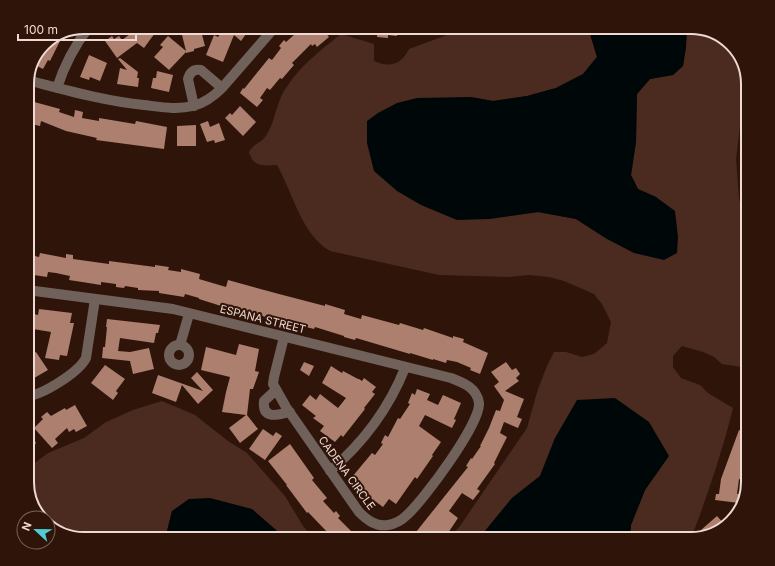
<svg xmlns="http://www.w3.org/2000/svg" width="775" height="566" font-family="Inter,sans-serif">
<rect width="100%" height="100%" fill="#2f1409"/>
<!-- green -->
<path fill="#4b2b1f" d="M469,27h119l9,30 -14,17 -27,14 -29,8 -34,5 -22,-4 18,122 49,-7 38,7 31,20 49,-42 -18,-8 -7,-14 5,-33 1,-48 13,-15 23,-4 10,-9 3,-19 1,-20h4l35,12 16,19 6,26v13l-6,13 -6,49 3,40 9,30v139l-26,-4 -8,-7 -11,-5 -21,-6 -9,10v11l8,11 19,7 8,8 25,15c-11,45 -26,88 -42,131h-61l1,-14 14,-35 23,-34 -113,-18 -15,38 -28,22 -27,33 -4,8h-33l12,-13 67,-98 11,-39 9,-23 7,-14h12l16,5 12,-3 13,-11 4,-21 -9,-18 -8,-10 -30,-13 -15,-4 -20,-2 -20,2 -70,-2 -109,-24c-29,-17 -37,-58 -53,-86 -14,1 -24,2 -28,-13 6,-10 11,-8 16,-15 10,-13 10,-31 19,-46 14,-23 35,-40 57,-57l33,10v17c16,7 27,4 35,-12z
M162,401l33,14 33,26 19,12 38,43 18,30 11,13h-31l-8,-10 -103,-18 -7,28h-81l-35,-12 -1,-1v-8h-6l-9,-10 -6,-22v-14l5,-7 16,-12 36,-15 22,-16 27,-12z"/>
<!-- water -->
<path fill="#000709" d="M588,27h99l-1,20 -3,19 -10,9 -23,4 -13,15 -1,48 -5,33 7,14 18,8 19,14 3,26 -1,16 -13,7 -30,-7 -27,-14 -31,-20 -38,-7 -49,7 -32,1 -36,-15 -24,-14 -23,-20 -7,-28v-22l11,-8 19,-10 20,-5 54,-1 22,4 34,-5 29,-8 27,-14 14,-17z
M615,398l34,24 20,34 -24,34 -14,35 -1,14h-149l4,-8 27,-33 28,-22 15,-38 22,-38z
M210,498l42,11 23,20 8,10h-118l7,-28 17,-12z"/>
<!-- building -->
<path fill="#ac7f6e" d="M135,27h19l-3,4 4,2 -11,15 -7,-5 -20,15 -12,-17 7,-5 2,3 5,-3 3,4 8,-6z
M184,27h16l5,19 -11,3v2l-8,2v-1l-17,18 -15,-13 9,-10 -3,-2 8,-9 18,15 -5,-20 4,-1z
M225,27h26l-10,14 -7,-6 -11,27 -17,-7 8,-20 4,2z
M303,27h38v3l-15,3 3,4 -12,10 -2,-3 -3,2 -1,-2 -19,19 2,2 -12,14 -2,-1 -10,12 -3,-2 -7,10 3,2 -6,7 -17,-14 3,-5 1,1 25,-31 3,2 9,-12 -2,-2 5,-6 2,2z
M378,27h45v7l-26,1v1l-9,-1v3l-11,-1z
M63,35l-13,26 -2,-1 -5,9 -8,-4 11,-24z
M89,55l18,8 -7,18 -10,-4 -1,3 -9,-3z
M120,58l18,14 -1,6h2l-1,9 -21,-3 3,-16 7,2 -9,-11z
M157,71l16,4 -4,17 -18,-4 2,-10h3z
M27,100l33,9 -1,3 15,5 1,-7 8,2 -1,6 17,3v-3l36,6 1,-3 31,6 -3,22 -68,-9 1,-2 -31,-7 -25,-10 -1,5 -13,-3z
M240,106l16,16 -13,14 -18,-18 5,-5 2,2z
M208,121l2,6 9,-4 6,17 -10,3 -1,-3 -7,2 -7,-18z
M196,125v21h-19v-20z
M740,152h8v12h-8z
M748,183v8h-8v-7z
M40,253l26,5v-4l7,1v4l36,5v-3l46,6v-2l14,2 -1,3 13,2v-3l19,5 -1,5 27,8 2,-7 51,14 46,12v-2l20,6 -1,4 17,5 1,-4 37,10 1,-2 23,7 1,-2 29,10v-2l11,3 -1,3 25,11 -8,21 -10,-4 1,-2 -14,-6 -10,-2 -1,3 -13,-4v1l-23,-7v1l-54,-16 -1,2 -11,-3v-1l-29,-9 -1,2 -8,-2 1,-2 -17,-4v1l-9,-3 -1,2 -40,-11v2l-41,-13v-1l-14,-4 -1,3 -25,-4v-2l-21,-1v-2l-13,-2 -1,2 -8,-1v-3l-15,-2v3l-19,-3 -13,-2 1,-4 -14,-3 -8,-1 -1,5 -20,-3v-20l12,3z
M39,309l33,4 -2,10h4l-7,33 -7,-1 -1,5 -14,-2 6,-26 -24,-4 3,-15 8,2z
M107,319l53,6 -2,8h-2l-2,10 -34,-5 -2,13 12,1 19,-4 5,21 -21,5 -3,-13 -28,-3 1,-11h2l2,-20h-1z
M239,344l20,5 -4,22 4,1 -6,17h-3l-3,26 11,14 -18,14 -11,-15 17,-13 -24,-3 4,-20 4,-15 -29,-7 5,-23 30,8z
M36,352l12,18 -19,11 -2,-4v-19z
M304,362l10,4 -5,10 -9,-6z
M506,362l6,8 4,-2 4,6 -4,4 3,3 -14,10 19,8 -7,18 5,2 -4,9 -14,-6 -4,11 7,4 -13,26 1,1 -18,25 3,2 -7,9 -11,-7 -13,18 9,7 -14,21h-18l-10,-7 52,-65 -2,-1 5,-8 1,1 9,-13h-1l9,-18 7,-18 4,1 4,-11 -10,-14 5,-4 -8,-10z
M105,365l20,14 -9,12 2,2 -5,7 -22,-17z
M331,366l11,7 1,-2 15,8h1l3,2 2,-3 12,9 -4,5 3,2 -11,14 1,1 -22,28 -2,-2 -6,7 -15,-11 4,-5 -11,-8 3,-2 -14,-11 8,-10 6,5 4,-6 18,14 8,-10 -24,-15z
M197,372l16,18 -15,14 -16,-19 -6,17 -24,-9 6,-18 45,16 -12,-13z
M417,389l13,5 -3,6 11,5 5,-10 18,8 -7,16 2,1 -4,8 -27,-13 -6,11 22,16 -9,13 1,1 -16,23 -2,-2 -19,27 -7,-5 -6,8 -26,-19 3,-4 -8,-7 20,-24 3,2 8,-11 -2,-1 4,-8 3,2 10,-19 2,1 10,-15 -2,-1 4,-10 3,2z
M75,405l12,21 -11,6 -2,-3 -5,3 -2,-4 -12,11 3,4 -6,5 -18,-20 9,-9 -2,-2 6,-5 4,4 14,-8 1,2z
M263,429l10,7 3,-4 6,4 -17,24 -16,-11z
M739,430l9,3v44l-2,5 -7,-3 -2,15h4l-2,9 -24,-3 1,-6h3l2,-15z
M27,439l9,3 -8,24h-1z
M290,444l24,34 -2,2 15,18 -4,3 11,12 2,-2 4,5 -2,2 21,21h-33l4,-4 -22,-23 -1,1 -21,-28h1l-19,-24z
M717,516l9,10 -9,7 -12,3 -4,-6z"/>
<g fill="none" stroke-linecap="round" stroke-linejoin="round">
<!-- minor -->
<path stroke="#71615b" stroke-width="10" d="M27,80c39,10 77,21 117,25 17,2 33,5 49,1 12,-3 21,-10 29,-18l53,-61
M57,88c7,-22 18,-43 32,-61
M194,106l-6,-27c2,-7 6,-10 13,-9l21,18
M27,290l146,19 278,69c13,5 26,10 28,25 2,20 -56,98 -72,112 -5,5 -12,9 -19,10 -12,2 -21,-5 -29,-13l-73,-105 -13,-23 1,-7 10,-40
M169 355a10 10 0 1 1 20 0a10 10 0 1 1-20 0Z
M180,345l9,-31
M276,390l-12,11c-2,19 14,14 26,11
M27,396c16,-1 52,-24 59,-38l9,-59
M27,411l3,-15
M330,471c33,-28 59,-63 75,-103"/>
</g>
<g text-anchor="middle" stroke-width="4" stroke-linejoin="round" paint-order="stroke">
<!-- street labels -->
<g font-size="11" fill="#eedad3" stroke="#2f1409">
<text transform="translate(263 319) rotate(14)" y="4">ESPANA STREET</text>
<text transform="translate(347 473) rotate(54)" y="4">CADENA CIRCLE</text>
</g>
</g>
<!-- crop -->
<path d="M0 0H775V566H0ZM84 34H691A50 50 0 0 1 741 84V482A50 50 0 0 1 691 532H84A50 50 0 0 1 34 482V84A50 50 0 0 1 84 34Z" fill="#2f1409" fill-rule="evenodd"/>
<path fill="none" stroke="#eedad3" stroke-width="2" d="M84 34H691A50 50 0 0 1 741 84V482A50 50 0 0 1 691 532H84A50 50 0 0 1 34 482V84A50 50 0 0 1 84 34Z"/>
<!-- north arrow -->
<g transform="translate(36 530) rotate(292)"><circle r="19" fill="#2f1409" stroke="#7b635a"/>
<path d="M0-3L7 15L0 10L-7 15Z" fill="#51ccd4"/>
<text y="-6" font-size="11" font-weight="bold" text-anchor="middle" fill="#eedad3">N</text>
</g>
<!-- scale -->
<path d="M18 34v6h118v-6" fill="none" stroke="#eedad3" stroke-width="2"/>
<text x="24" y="34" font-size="12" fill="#eedad3" stroke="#2f1409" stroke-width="3" paint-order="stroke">100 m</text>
</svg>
